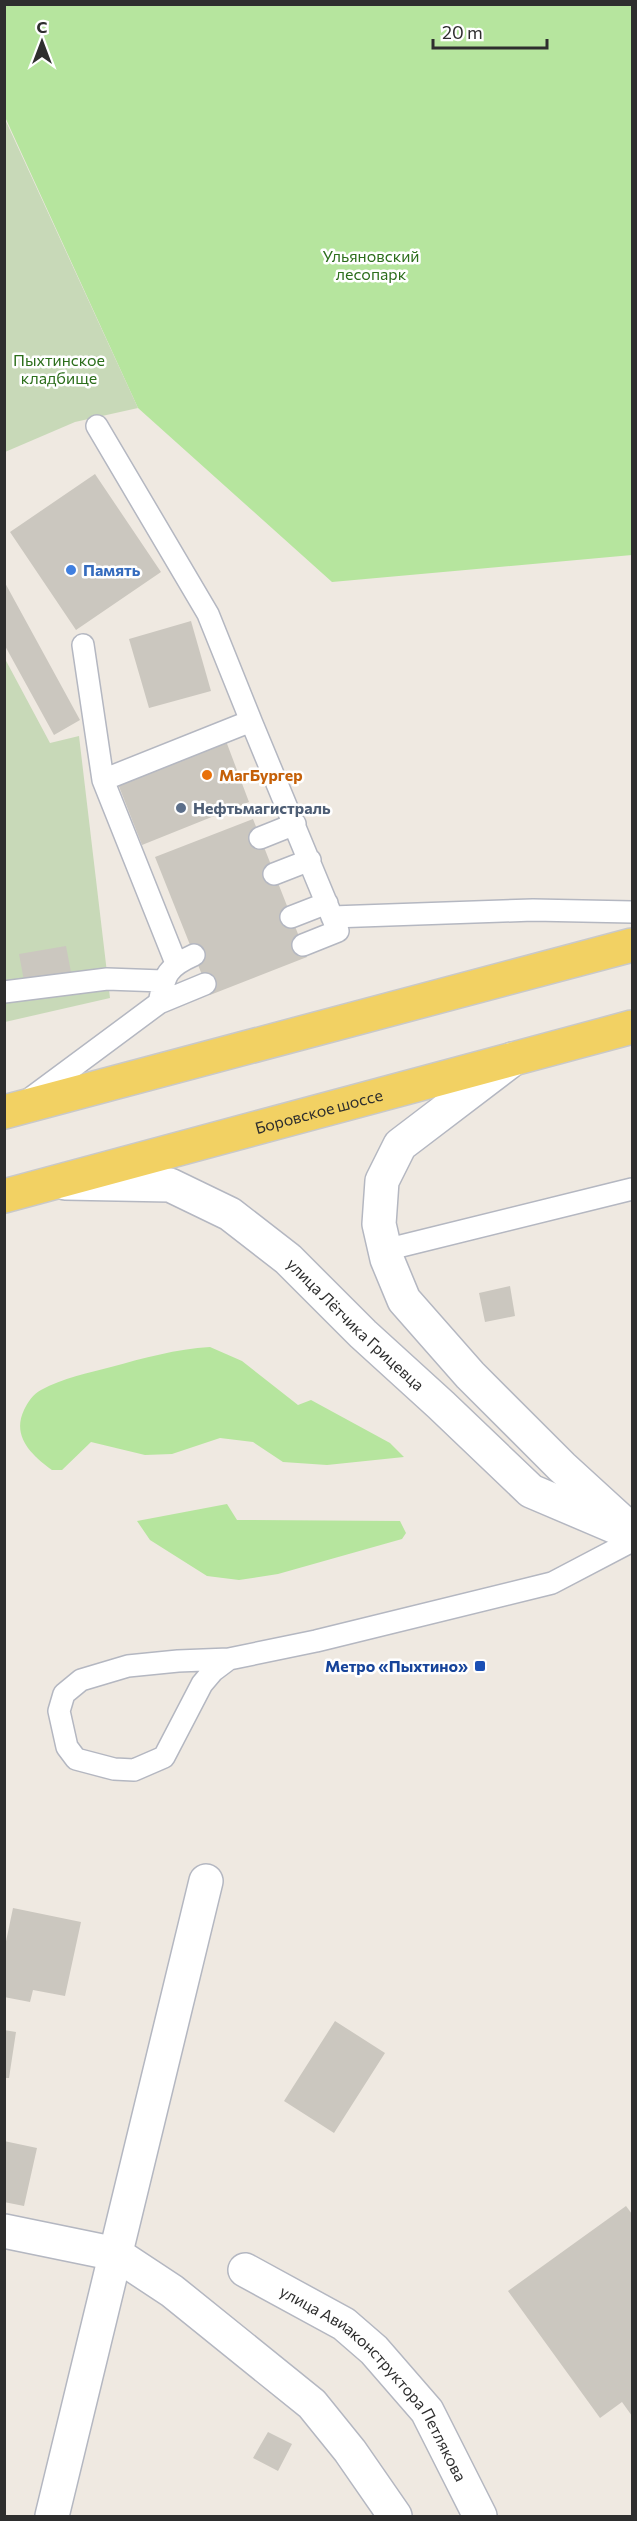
<svg xmlns="http://www.w3.org/2000/svg" width="637" height="2521" font-family="Commissioner,sans-serif">
<rect width="100%" height="100%" fill="#efe9e1"/>
<!-- green -->
<path fill="#b6e59e" d="M4,5h628v550l-300,27 -194,-174 -133,-291z
M210,1347l32,14 56,44 13,-5 79,43 14,14 -77,8 -44,-3 -30,-20 -33,-4 -48,16 -27,1 -54,-13 -29,28h-10c-19,-14 -41,-33 -28,-60 4,-8 9,-16 17,-20 22,-12 47,-17 70,-23 33,-9 65,-18 99,-20z
M227,1504l10,16 163,1 6,12 -4,6 -124,35 -39,6 -32,-4 -57,-36 -13,-19z"/>
<!-- cemetery -->
<path fill="#c8d9b8" d="M4,117l134,291 -63,14 -70,30z
M4,657l46,86 29,-7 31,262 -105,24z"/>
<!-- building -->
<path fill="#cbc7bf" d="M95,474l66,98 -85,58 -66,-98z
M4,581l76,139 -26,15 -50,-91z
M191,621l20,70 -62,17 -20,-69z
M226,741l23,61 -107,43 -24,-61z
M253,819l54,138 -97,38 -55,-138z
M66,946l5,26 -47,9 -5,-27z
M510,1286l5,30 -30,6 -6,-29z
M13,1908l68,14 -16,74 -32,-6 -3,12 -26,-5v-46z
M335,2021l50,32 -51,80 -50,-32z
M4,2030l12,2 -7,46h-5z
M4,2141l33,7 -13,58 -20,-4z
M626,2206l6,8v202l-10,-14 -22,16 -92,-127z
M268,2432l24,12 -14,27 -25,-13z"/>
<g fill="none" stroke-linecap="round" stroke-linejoin="round">
<!-- service casing -->
<g stroke="#b4b7c1" stroke-width="24">
<path id="service" d="M97,426l111,188 43,107
M83,645l20,135
M260,838l35,-14
M274,874l36,-14
M291,917l36,-14
M332,917l201,-7 99,2
M176,963l-73,-183 148,-59 87,210 -35,14
M4,992l103,-13 56,2
M159,1003l46,-19
M31,1098l128,-95c6,-29 8,-36 35,-48
M385,1250l247,-61
M229,1659l-16,12 -11,13 -38,73 -30,13 -20,-1 -38,-10 -9,-12 -8,-36 5,-17 17,-14 47,-14 50,-5 51,-2 87,-18 236,-58 80,-42"/>
</g>
<!-- minor casing -->
<g stroke="#b4b7c1" stroke-width="36">
<g id="minor">
<path d="M513,1059l-113,86 -18,36 -3,43 8,35 17,41 66,75 92,92 58,53"/>
<path id="s1" d="M65,1183l105,2 60,29 58,45 75,75 78,71 90,86 101,43"/>
<path d="M4,2231l112,23 56,37 140,113 38,47 45,65"/>
<path id="s2" d="M245,2270l99,54 30,26 53,61 53,105"/>
<path d="M52,2516l154,-635"/>
</g>
</g>
<!-- primary casing -->
<g stroke="#c9c9c9" stroke-width="36">
<g id="primary">
<path d="M4,1112l628,-167"/>
<path id="s3" d="M4,1196l628,-169"/>
</g>
</g>
<!-- service -->
<use href="#service" stroke="#fff" stroke-width="21"/>
<!-- minor -->
<use href="#minor" stroke="#fff" stroke-width="33"/>
<!-- primary -->
<use href="#primary" stroke="#f2d163" stroke-width="33"/>
</g>
<!-- markers -->
<circle fill="#3f7fe0" stroke="#fff" stroke-width="2" cx="71" cy="570" r="6"/>
<circle fill="#e8710a" stroke="#fff" stroke-width="2" cx="207" cy="775" r="6"/>
<circle fill="#5c6f8a" stroke="#fff" stroke-width="2" cx="181" cy="808" r="6"/>
<rect fill="#1a4fb4" stroke="#fff" stroke-width="2" x="474" y="1660" width="12" height="12" rx="3"/>
<g text-anchor="middle" stroke-width="5" stroke-linejoin="round" paint-order="stroke">
<!-- park labels -->
<g font-size="16" fill="#2c6e1b" stroke="#fff">
<text x="371" y="262">Ульяновский<tspan x="371" dy="18">лесопарк</tspan></text>
<text x="59" y="366">Пыхтинское<tspan x="59" dy="18">кладбище</tspan></text>
</g>
<!-- shop labels -->
<g font-size="16" font-weight="bold" fill="#366cbe" stroke="#fff" text-anchor="start">
<text x="83" y="576">Память</text>
</g>
<!-- food labels -->
<g font-size="16" font-weight="bold" fill="#c56008" stroke="#fff" text-anchor="start">
<text x="219" y="781">МагБургер</text>
</g>
<!-- service labels -->
<g font-size="16" font-weight="bold" fill="#4e5e75" stroke="#fff" text-anchor="start">
<text x="193" y="814">Нефтьмагистраль</text>
</g>
<!-- street labels -->
<g font-size="16" fill="#2e2e2e" stroke="#fff">
<text dy="6" stroke="none"><textPath href="#s3" startOffset="326">Боровское шоссе</textPath></text>
<text dy="6" stroke="none"><textPath href="#s1" startOffset="339">улица Лётчика Грицевца</textPath></text>
<text dy="6" stroke="none"><textPath href="#s2" startOffset="176">улица Авиаконструктора Петлякова</textPath></text>
</g>
<!-- transit labels -->
<g font-size="16" font-weight="bold" fill="#164399" stroke="#fff" text-anchor="end">
<text x="468" y="1672">Метро «Пыхтино»</text>
</g>
</g>
<!-- border -->
<rect width="637" height="2521" fill="none" stroke="#2e2e2e" stroke-width="12"/>
<!-- north arrow -->
<g transform="translate(42 42)" stroke="#ffffff" stroke-width="4.5" paint-order="stroke">
<path d="M0-4.5L10 22L0 15L-10 22Z" fill="#2e2e2e"/>
<text y="-9" font-size="16" font-weight="bold" text-anchor="middle" fill="#2e2e2e">С</text>
</g>
<!-- scale -->
<path d="M433 39v9h114v-9" fill="none" stroke="#2e2e2e" stroke-width="3"/>
<text x="442" y="39" font-size="18" fill="#2e2e2e" stroke="#ffffff" stroke-width="4.5" paint-order="stroke">20 m</text>
</svg>
